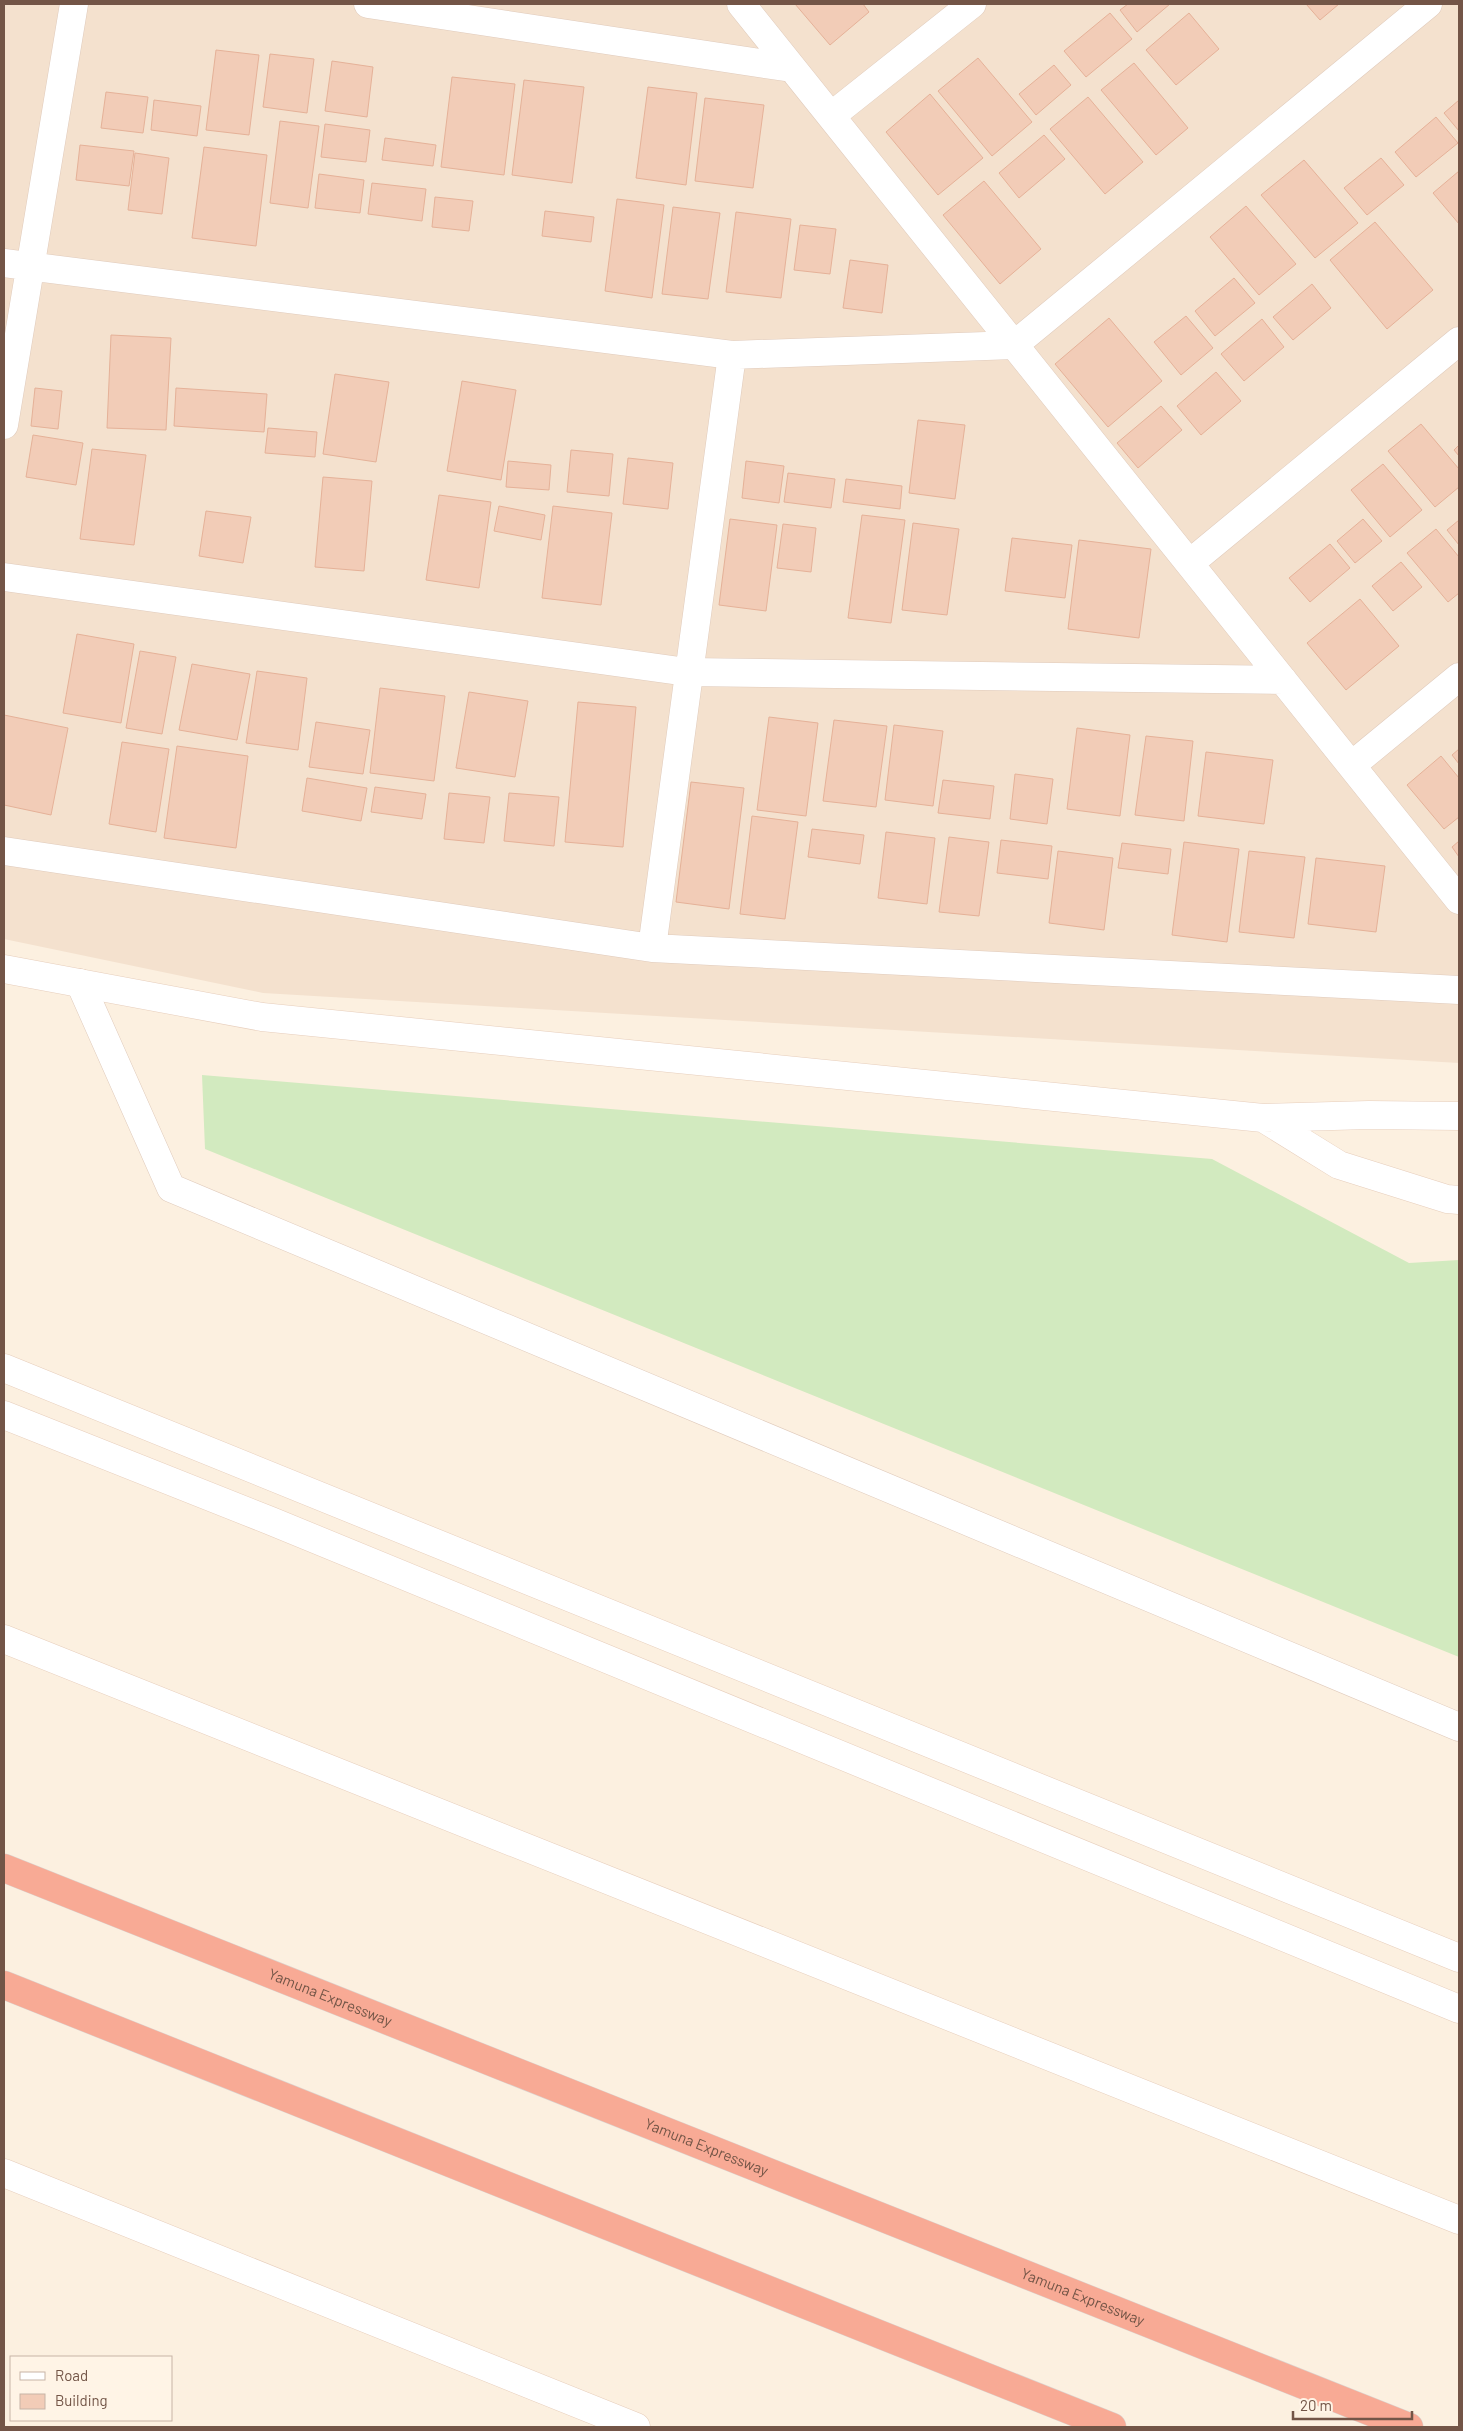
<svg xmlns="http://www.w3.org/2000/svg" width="1463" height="2431" font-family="Barlow,sans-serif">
<rect width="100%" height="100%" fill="#fcf0e0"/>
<!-- residential -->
<path fill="#f4e1ce" d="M4,4h1455v1059l-1196,-70 -259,-54z"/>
<!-- grass -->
<path fill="#d2eabf" d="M202,1075l1010,84 197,104 50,-3v397l-1254,-508z"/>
<!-- building -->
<path fill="#f2ccb7" stroke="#e5b198" d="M795,4h68l6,8 -39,33z
M1128,4h42l-33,28 -17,-22z
M1306,4h33l-19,16z
M1110,13l22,26 -46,38 -22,-26z
M1189,13l30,36 -43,36 -30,-35z
M216,50l43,5 -10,80 -43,-5z
M270,54l44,5 -7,54 -44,-6z
M978,58l54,64 -40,34 -54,-65z
M332,61l41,6 -6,50 -42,-6z
M1134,63l54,65 -32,27 -55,-65z
M1054,65l17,20 -35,30 -17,-21z
M452,77l63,7 -11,91 -63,-8z
M524,80l60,7 -12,96 -60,-8z
M648,87l49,6 -11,92 -50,-7z
M106,92l42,5 -5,36 -42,-5z
M930,94l53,64 -45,37 -52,-63z
M1088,97l55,65 -38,32 -55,-65z
M705,98l59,7 -11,83 -58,-7z
M154,100l47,6 -4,30 -46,-6z
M1459,100v31l-15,-18z
M1436,117l22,26 -42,34 -21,-25z
M280,121l39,5 -11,82 -38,-5z
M325,124l45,6 -4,32 -45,-5z
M1044,135l21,24 -46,39 -20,-25z
M385,138l51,7 -3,21 -51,-6z
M80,145l54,6 -5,35 -53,-6z
M204,147l63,8 -11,91 -64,-8z
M135,153l34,5 -7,56 -34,-4z
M1381,158l23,27 -37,30 -23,-27z
M1304,160l54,63 -43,35 -54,-63z
M1459,171v53l-26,-31z
M319,174l45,6 -4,33 -45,-5z
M984,181l57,68 -41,35 -57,-69z
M372,183l54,6 -4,32 -54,-7z
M435,197l38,4 -4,30 -37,-4z
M617,199l47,6 -12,93 -47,-7z
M1246,206l50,58 -37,31 -49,-58z
M673,207l47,6 -12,86 -46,-5z
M545,211l49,6 -3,25 -49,-6z
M736,212l55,7 -10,79 -55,-6z
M1375,222l58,68 -46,39 -57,-69z
M800,225l36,4 -6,45 -36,-4z
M850,260l38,5 -6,48 -39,-5z
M1234,278l21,25 -40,33 -20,-25z
M1312,284l19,24 -38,32 -20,-23z
M1186,316l27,32 -32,27 -27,-33z
M1109,318l53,63 -54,46 -53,-63z
M1262,319l22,28 -40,34 -23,-27z
M111,335l60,3 -5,92 -59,-2z
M1216,372l25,29 -40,34 -24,-29z
M335,374l54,8 -13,80 -53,-8z
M462,381l54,9 -15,90 -54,-9z
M35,388l27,3 -4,38 -27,-3z
M176,388l91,6 -3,38 -90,-6z
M1161,406l21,24 -44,38 -21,-25z
M918,420l47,5 -10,74 -46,-6z
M1421,424l38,45v18l-24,20 -47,-56z
M268,428l49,4 -2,25 -50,-4z
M33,435l50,8 -7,42 -50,-8z
M1459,445v11l-5,-6z
M92,449l54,6 -12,90 -54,-6z
M571,450l42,4 -4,42 -42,-4z
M628,458l45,5 -5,46 -45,-5z
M508,461l43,4 -2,25 -43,-3z
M746,461l38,5 -5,37 -37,-5z
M1383,464l39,46 -32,27 -39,-47z
M788,473l47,6 -4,29 -47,-6z
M323,477l49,4 -8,90 -49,-4z
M846,479l56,7 -2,23 -57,-7z
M439,495l52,7 -12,86 -53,-8z
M499,506l46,9 -4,25 -47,-9z
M553,506l59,7 -11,92 -59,-7z
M206,511l45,6 -8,46 -44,-7z
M862,515l43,5 -14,103 -43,-5z
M730,519l47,6 -11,86 -47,-6z
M1363,519l19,22 -27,22 -18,-22z
M1459,520v25l-12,-15z
M913,523l46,6 -12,86 -45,-5z
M783,524l33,4 -5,44 -34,-4z
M1436,529l23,28v36l-11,9 -41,-49z
M1012,538l60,7 -7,53 -60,-7z
M1079,540l72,9 -12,89 -71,-9z
M1330,544l20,24 -40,34 -21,-24z
M1401,562l21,25 -29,24 -21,-25z
M1360,599l39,47 -53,44 -39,-47z
M77,634l57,10 -13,79 -58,-10z
M140,651l36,6 -14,77 -36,-6z
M192,664l58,10 -13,66 -58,-10z
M257,671l50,7 -9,72 -52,-7z
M380,688l65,8 -11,85 -64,-8z
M469,692l59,9 -13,76 -59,-9z
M578,702l58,5 -13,140 -58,-5z
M4,715l64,13 -17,87 -47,-10z
M769,717l49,6 -12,93 -49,-6z
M834,720l53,6 -11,81 -53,-6z
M316,722l54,8 -7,44 -54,-7z
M894,725l49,6 -10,75 -48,-6z
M1077,728l53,7 -10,81 -53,-7z
M1146,736l47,5 -9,80 -49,-6z
M122,742l47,7 -13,83 -47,-8z
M177,746l71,10 -12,92 -72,-10z
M1459,749v15l-7,-9z
M1206,752l67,8 -9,64 -66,-8z
M1441,756l18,22v39l-15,12 -37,-44z
M1015,774l38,5 -6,45 -37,-5z
M307,778l60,10 -6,33 -59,-10z
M943,780l51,6 -4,33 -52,-6z
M691,782l53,6 -15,121 -53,-7z
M375,787l51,7 -4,25 -51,-7z
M449,793l41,4 -6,46 -40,-4z
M509,793l50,4 -5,49 -50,-5z
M752,816l46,6 -13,97 -45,-5z
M812,829l52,6 -4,29 -52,-7z
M886,832l49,6 -8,66 -49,-6z
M949,837l40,5 -10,74 -40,-4z
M1001,840l51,6 -4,33 -51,-6z
M1459,841v16l-7,-10z
M1184,842l55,7 -12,93 -55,-7z
M1122,843l49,6 -3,25 -50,-6z
M1058,851l55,7 -9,72 -55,-7z
M1249,851l56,6 -11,81 -55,-6z
M1316,858l69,8 -9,66 -68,-8z"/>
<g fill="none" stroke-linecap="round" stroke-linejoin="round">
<!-- street casing -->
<g stroke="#e0cbbc" stroke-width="29">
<path id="street" d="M368,4l424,64
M741,4l718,896
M831,116l141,-112
M4,263l728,92 282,-10 414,-341
M4,425l70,-421
M1190,563l269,-222
M4,577l683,95 596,8
M1352,765l107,-88
M4,851l648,97 807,42
M652,948l80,-593
M80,983l91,205 1288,539"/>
</g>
<!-- secondary casing -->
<g stroke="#e7cebc" stroke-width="29">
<path id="secondary" d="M4,969l258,48 1001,101 106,-3 90,1
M1263,1118l76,47 108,34 12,1
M4,1368l1455,590
M4,1415l267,106 1188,488
M4,1639l1455,581
M4,2173l632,254"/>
</g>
<!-- highway casing -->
<g stroke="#dbd3cf" stroke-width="29">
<g id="highway">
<path id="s1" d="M4,1868l1405,559"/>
<path d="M4,1985l1108,442"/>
</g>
</g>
<!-- street -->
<use href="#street" stroke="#fff" stroke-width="28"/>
<!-- secondary -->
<use href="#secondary" stroke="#fff" stroke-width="28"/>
<!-- highway -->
<use href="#highway" stroke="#f8aa95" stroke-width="28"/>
</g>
<g text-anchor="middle" stroke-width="4.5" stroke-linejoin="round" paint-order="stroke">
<!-- street labels -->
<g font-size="15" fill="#735547" stroke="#fff4e6">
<text dy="5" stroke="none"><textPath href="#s1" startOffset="351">Yamuna Expressway</textPath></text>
<text dy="5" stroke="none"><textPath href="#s1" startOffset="756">Yamuna Expressway</textPath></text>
<text dy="5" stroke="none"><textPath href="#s1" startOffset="1161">Yamuna Expressway</textPath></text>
</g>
</g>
<!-- border -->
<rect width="1463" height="2431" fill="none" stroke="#735547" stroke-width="10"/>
<!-- legend -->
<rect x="10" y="2356" width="162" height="65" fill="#fff4e6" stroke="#c7b4a6"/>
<rect x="20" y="2372" width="25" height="8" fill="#ffffff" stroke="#c7b4a6"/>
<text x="55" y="2381" font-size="15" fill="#735547">Road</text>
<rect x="20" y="2394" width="25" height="15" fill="#f2ccb7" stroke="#c7b4a6"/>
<text x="55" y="2406" font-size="15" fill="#735547">Building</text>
<!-- scale -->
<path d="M1293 2411v8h119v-8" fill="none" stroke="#735547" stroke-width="2.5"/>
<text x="1300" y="2411" font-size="15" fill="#735547" stroke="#fff4e6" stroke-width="4" paint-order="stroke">20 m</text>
</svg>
